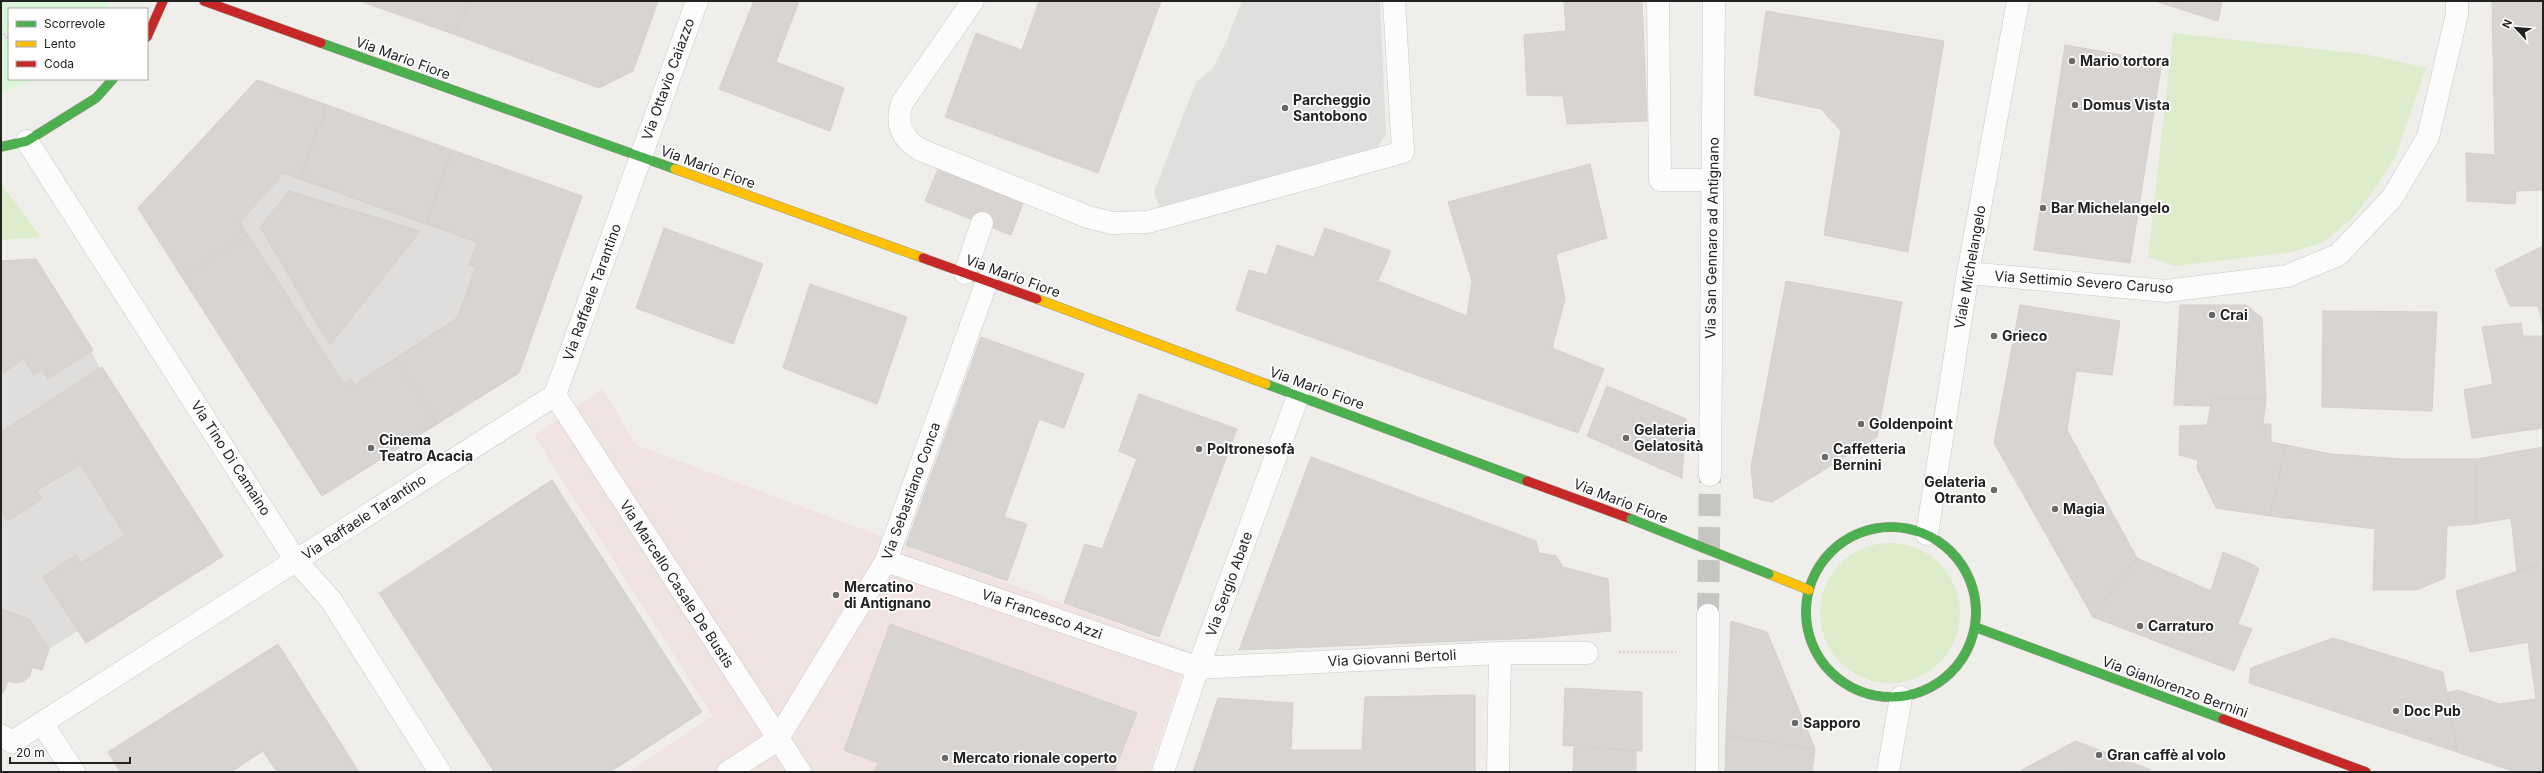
<svg xmlns="http://www.w3.org/2000/svg" width="2544" height="773" font-family="Inter,sans-serif">
<rect width="100%" height="100%" fill="#f0eeeb"/>
<!-- residential -->
<path fill="#dfdedc" d="M327,105l255,91 -63,177 -197,123 -184,-288z
M36,259l57,91 -2,2 9,16 2,-1 121,189 -137,87 -8,-12 -29,18 -7,21 -9,-2 -3,8 -6,5 -8,2 -8,-2 -5,12h-2v-432z"/>
<!-- commercial -->
<path fill="#f1e3e1" d="M603,389l33,56 554,206 -41,121h-520l84,-56 -179,-280z"/>
<!-- grass -->
<path fill="#ddeccb" d="M2173,33l197,22 56,13 -31,90 -20,31 -22,29 -31,25 -31,9 -116,14 -27,-9z
M1,183l40,54 -40,3z
M1820 613a70 70 0 1 1 140 0a70 70 0 1 1-140 0Z"/>
<!-- park -->
<path fill="#daf5da" d="M1,1h108l-3,8h-97v70h25l-33,15z"/>
<!-- parking -->
<path fill="#e0dfde" d="M1242,1h138l6,133 -8,13 -218,60 -6,-15 42,-110 17,-14 13,-26z"/>
<!-- building -->
<path fill="#d7d4d2" stroke="#d3d0cc" d="M360,1h108l-12,34z
M468,1h190l-25,70 -34,17 -143,-53z
M754,1h45l-23,61 68,26 -14,43 -111,-42z
M1039,1h122l-63,172 -153,-56 31,-84 46,17z
M1564,1h78l5,120 -80,3 -4,-28 -36,-1 -3,-60 42,-4z
M2155,1h67l-4,20z
M2492,1h51v189l-27,1 -1,13 -48,-3 -1,-48 29,2z
M1766,11l178,30 -36,211 -84,-17 17,-104 -20,-22 -67,-14z
M2065,45l97,17 -32,201 -96,-13z
M257,80l70,25 -27,74 -16,-6 -44,49 8,13 -66,42 -44,-69z
M327,105l125,45 -26,74 -126,-45z
M452,150l130,46 -63,177 -82,51 -41,-66 61,-40 19,-51 -7,-2 8,-23 -51,-18z
M941,162l85,34 -15,39 -86,-34z
M1590,164l17,74 -51,16 9,45 -13,49 52,21 -26,64 -342,-123 13,-40 18,5 10,-30 37,12 11,-29 66,23 -13,30 89,35 5,-35 -24,-79z
M289,191l131,40 -90,114 -70,-118z
M664,228l99,36 -30,80 -97,-36z
M248,235l96,149 7,-5 3,6 42,-27 41,66 -115,72 -140,-219z
M2543,246v80l-5,-20h-28l-15,-36z
M36,259l57,91 -45,29 -6,-9 -8,5 -10,-16 -23,15v-113z
M1786,281l116,21 -25,135 -105,65 -18,-4 -3,-31z
M810,284l97,33 -30,87 -94,-36z
M2020,305l100,16 -8,54 -36,-4 -9,59 70,128 -44,59 -99,-174z
M2180,305h66l16,13 4,81h-54l-1,7 -37,-1z
M2323,311l114,1 -5,99 -110,-4z
M2521,323l2,13h20v92l-71,10 -8,-48 29,-6 -11,-57z
M981,337l103,37 -20,54 -25,-9 -35,98 23,7 -20,57 -101,-36z
M102,367l121,189 -137,87 -43,-66 33,-22 5,8 44,-28 -45,-71 -43,27 5,8 -34,22 -7,-10v-79z
M1607,386l79,33 -4,59 -95,-42z
M1139,394l98,35 -78,208 -95,-34 21,-59 17,5 35,-90 -18,-8z
M2212,399h54l-3,25h8v18l15,3 -16,71 -54,-8 -19,-40 1,-8 -19,-5 1,-29 27,-1z
M2286,445l45,9 73,5h72v65l-29,2 -2,52 -29,12h-43l2,-61 -105,-13z
M2543,447v116l-26,9 -6,-54 -35,6v-65z
M1311,457l225,84 3,12 17,3 7,11 45,12 3,52 -75,7 -297,12z
M552,480l150,232 -92,60h-116l-115,-179z
M2223,552l31,13 5,4 -21,55 14,5 -18,42 -141,-54 44,-59 74,33z
M2543,563v209h-28l-58,-20 -10,-59 11,-3 41,14 37,-5 -8,-57 -58,10 -14,-61z
M1,609l28,10 20,30 -7,21 -10,-3 -2,9 -6,5 -8,2 -8,-2 -5,12h-2z
M1731,621l36,11 48,117 -89,-13z
M890,624l247,89 -23,59h-240l4,-9 -34,-13z
M2333,638l110,34 14,80 -208,-69 2,-15z
M278,644l81,128h-82l-14,-21 -32,21h-111l-12,-20z
M1565,688l77,4v59l-79,-6z
M1475,695v77h-282l25,-74 75,5 -2,47h71l3,-53z
M1726,736l89,13 -3,23h-87z
M2076,741l75,29 -133,2z
M1574,747l62,4v21h-63z"/>
<g fill="none" stroke-linecap="round" stroke-linejoin="round">
<!-- street-tunnel -->
<path stroke="#c7c5c3" stroke-width="22" stroke-dasharray="22 11" stroke-linecap="butt" d="M1708,615l2,-140"/>
<!-- lane casing -->
<g stroke="#c9c8c7" stroke-width="23">
<path id="lane" d="M973,1l-71,102c-7,21 0,37 19,47l167,67 24,6 36,-1 255,-70 -9,-151
M1658,1l2,179h52
M965,273l17,-50"/>
</g>
<!-- street casing -->
<g stroke="#c9c8c7" stroke-width="23">
<path id="street" d="M27,141l269,420 35,39 109,172
M1968,273l198,18 121,-15 51,-21 54,-57 36,-61 29,-123v-13
M555,395l245,377
M1710,475l4,-474
M1927,534l41,-261 50,-272
M886,561l312,107 302,-15h87
M42,723l32,49
M1,735l11,7 543,-347 142,-394
M728,772l49,-32 109,-179 101,-280
M1163,772l35,-104 100,-272
M1498,772l2,-119
M1707,772l1,-157
M1888,772l13,-75"/>
</g>
<!-- fast casing -->
<g stroke="#999a82" stroke-width="10">
<path id="fast" d="M321,43l354,126
M1,147l26,-6 69,-43 17,-19
M1266,384l261,97
M1806 612a85 85 0 1 1 170 0a85 85 0 1 1-170 0Z
M1975,627l248,92"/>
</g>
<!-- slow casing -->
<g stroke="#999a82" stroke-width="10">
<path id="slow" d="M675,169l248,89
M1037,299l229,85
M1769,574l40,16"/>
</g>
<!-- jam casing -->
<g stroke="#999a82" stroke-width="10">
<path id="jam" d="M204,1l117,42
M147,37l16,-36
M923,258l114,41
M1527,481l104,38
M2223,719l143,53"/>
</g>
<!-- path -->
<path stroke="#dccecd" stroke-width="2.5" stroke-dasharray="2 2" stroke-linecap="butt" d="M1,30l8,11
M1619,652h57"/>
<!-- lane -->
<use href="#lane" stroke="#fdfcfc" stroke-width="22"/>
<!-- street -->
<use href="#street" stroke="#fdfcfc" stroke-width="22"/>
<!-- fast -->
<use href="#fast" stroke="#4caf50" stroke-width="9"/>
<!-- slow -->
<use href="#slow" stroke="#ffc107" stroke-width="9"/>
<!-- jam -->
<use href="#jam" stroke="#c62828" stroke-width="9"/>
<!-- fast-bridge casing -->
<g stroke="#999a82" stroke-width="10" stroke-linecap="butt">
<path id="fast-bridge" d="M1631,519l138,55"/>
</g>
<!-- fast-bridge -->
<use href="#fast-bridge" stroke="#4caf50" stroke-width="9"/>
</g>
<!-- markers -->
<g fill="#6a6968" stroke="#fff" stroke-width="1.5">
<circle cx="2072" cy="61" r="4"/>
<circle cx="2075" cy="105" r="4"/>
<circle cx="1285" cy="108" r="4"/>
<circle cx="2043" cy="208" r="4"/>
<circle cx="2212" cy="315" r="4"/>
<circle cx="1994" cy="336" r="4"/>
<circle cx="1861" cy="424" r="4"/>
<circle cx="1626" cy="438" r="4"/>
<circle cx="371" cy="448" r="4"/>
<circle cx="1199" cy="449" r="4"/>
<circle cx="1825" cy="457" r="4"/>
<circle cx="1994" cy="490" r="4"/>
<circle cx="2055" cy="509" r="4"/>
<circle cx="836" cy="595" r="4"/>
<circle cx="2140" cy="626" r="4"/>
<circle cx="2396" cy="711" r="4"/>
<circle cx="1795" cy="723" r="4"/>
<circle cx="2099" cy="755" r="4"/>
<circle cx="945" cy="758" r="4"/>
</g>
<g text-anchor="middle" stroke-width="3.5" stroke-linejoin="round" paint-order="stroke">
<!-- street labels -->
<g font-size="14" fill="#222" stroke="#fff">
<text transform="translate(403 58) rotate(20)" y="5">Via Mario Fiore</text>
<text transform="translate(668 79) rotate(-70)" y="5">Via Ottavio Caiazzo</text>
<text transform="translate(708 167) rotate(20)" y="5">Via Mario Fiore</text>
<text transform="translate(1712 238) rotate(-89)" y="5">Via San Gennaro ad Antignano</text>
<text transform="translate(1970 267) rotate(-80)" y="5">Viale Michelangelo</text>
<text transform="translate(1013 276) rotate(20)" y="5">Via Mario Fiore</text>
<text transform="translate(2084 282) rotate(4)" y="5">Via Settimio Severo Caruso</text>
<text transform="translate(592 292) rotate(-70)" y="5">Via Raffaele Tarantino</text>
<text transform="translate(1317 388) rotate(20)" y="5">Via Mario Fiore</text>
<text transform="translate(231 458) rotate(57)" y="5">Via Tino Di Camaino</text>
<text transform="translate(911 491) rotate(-70)" y="5">Via Sebastiano Conca</text>
<text transform="translate(1621 501) rotate(21)" y="5">Via Mario Fiore</text>
<text transform="translate(364 517) rotate(-33)" y="5">Via Raffaele Tarantino</text>
<text transform="translate(677 584) rotate(57)" y="5">Via Marcello Casale De Bustis</text>
<text transform="translate(1229 584) rotate(-70)" y="5">Via Sergio Abate</text>
<text transform="translate(1042 614) rotate(19)" y="5">Via Francesco Azzi</text>
<text transform="translate(1392 658) rotate(-3)" y="5">Via Giovanni Bertoli</text>
<text transform="translate(2175 687) rotate(20)" y="5">Via Gianlorenzo Bernini</text>
</g>
<!-- poi labels -->
<g font-size="14" font-weight="bold" fill="#222" stroke="#fff" text-anchor="start">
<text x="2080" y="66">Mario tortora</text>
<text x="1293" y="105">Parcheggio<tspan x="1293" dy="16">Santobono</tspan></text>
<text x="2083" y="110">Domus Vista</text>
<text x="2051" y="213">Bar Michelangelo</text>
<text x="2220" y="320">Crai</text>
<text x="2002" y="341">Grieco</text>
<text x="1869" y="429">Goldenpoint</text>
<text x="1634" y="435">Gelateria<tspan x="1634" dy="16">Gelatosità</tspan></text>
<text x="379" y="445">Cinema<tspan x="379" dy="16">Teatro Acacia</tspan></text>
<text x="1207" y="454">Poltronesofà</text>
<text x="1833" y="454">Caffetteria<tspan x="1833" dy="16">Bernini</tspan></text>
<text x="1986" y="487" text-anchor="end">Gelateria<tspan x="1986" dy="16">Otranto</tspan></text>
<text x="2063" y="514">Magia</text>
<text x="844" y="592">Mercatino<tspan x="844" dy="16">di Antignano</tspan></text>
<text x="2148" y="631">Carraturo</text>
<text x="2404" y="716">Doc Pub</text>
<text x="1803" y="728">Sapporo</text>
<text x="2107" y="760">Gran caffè al volo</text>
<text x="953" y="763">Mercato rionale coperto</text>
</g>
</g>
<!-- border -->
<rect width="2544" height="773" fill="none" stroke="#222222" stroke-width="4"/>
<!-- legend -->
<rect x="8" y="8" width="140" height="72" fill="#ffffff" stroke="#a7a7a7"/>
<rect x="16" y="21" width="20" height="6" fill="#4caf50" stroke="#a7a7a7"/>
<text x="44" y="28" font-size="12" fill="#222222">Scorrevole</text>
<rect x="16" y="41" width="20" height="6" fill="#ffc107" stroke="#a7a7a7"/>
<text x="44" y="48" font-size="12" fill="#222222">Lento</text>
<rect x="16" y="61" width="20" height="6" fill="#c62828" stroke="#a7a7a7"/>
<text x="44" y="68" font-size="12" fill="#222222">Coda</text>
<!-- north arrow -->
<g transform="translate(2516 28) rotate(296)" stroke="#ffffff" stroke-width="3" paint-order="stroke">
<path d="M0-3L7 15L0 10L-7 15Z" fill="#222222"/>
<text y="-6" font-size="11" font-weight="bold" text-anchor="middle" fill="#222222">N</text>
</g>
<!-- scale -->
<path d="M10 757v6h120v-6" fill="none" stroke="#222222" stroke-width="2"/>
<text x="16" y="757" font-size="12" fill="#222222" stroke="#ffffff" stroke-width="3" paint-order="stroke">20 m</text>
</svg>
